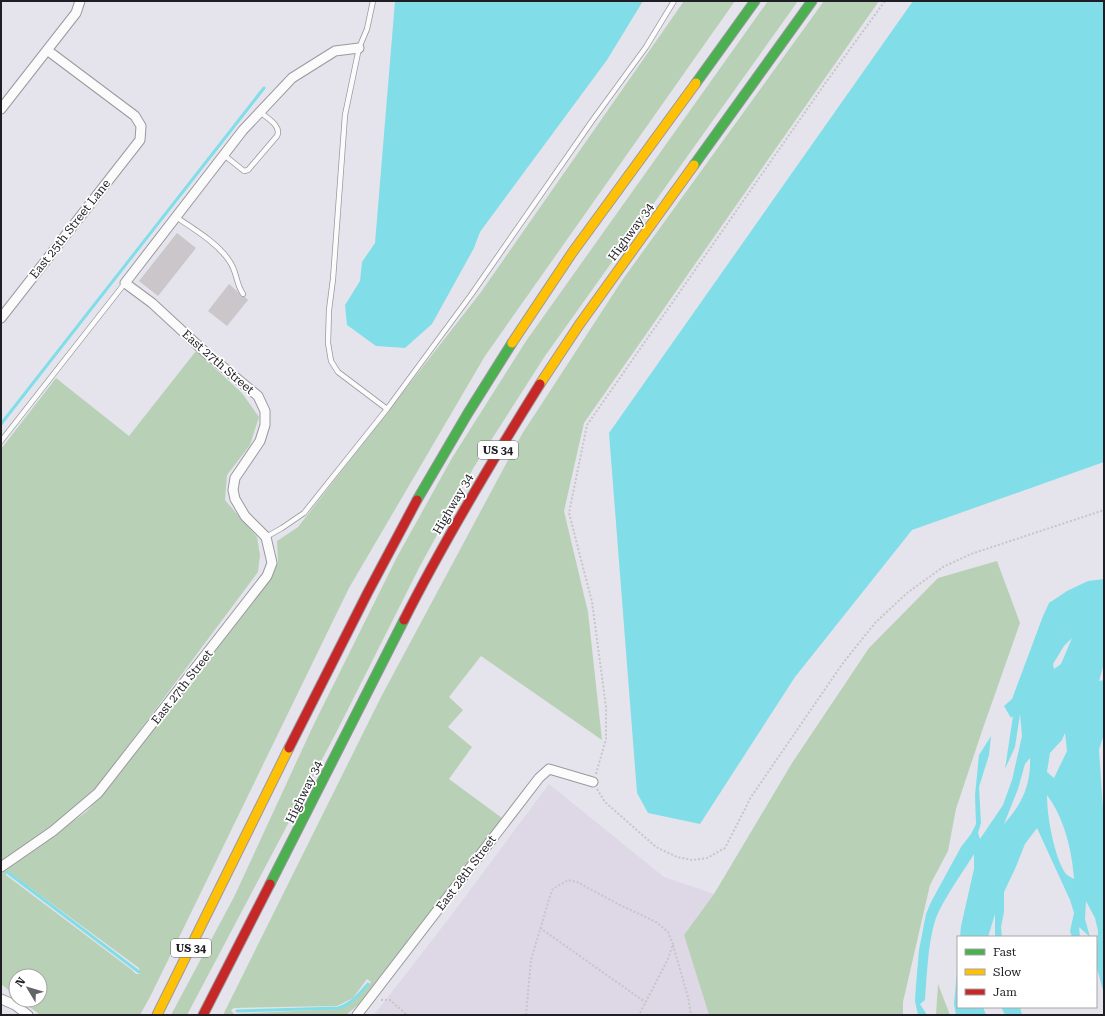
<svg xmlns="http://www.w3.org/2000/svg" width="1105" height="1016" font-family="'Roboto Serif',serif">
<rect width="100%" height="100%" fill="#e5e4ec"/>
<!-- industrial -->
<path fill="#ded7e6" d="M549,784l115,93 50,17 -30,41 25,80h-335l79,-102z"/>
<!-- green -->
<path fill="#b8d1b6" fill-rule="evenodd" d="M684,1h51l-250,355 -136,232 -198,407 -11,20h-100l-19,-15h19v-24h-24v20l-15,-12v-112l85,-60 25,-27 167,-222 -1,-22 21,-14 183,-235zM6,870l133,98 1,6h-4l-4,-4 -126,-95z
M768,1h30l-253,355 -71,111 -55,101 -83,165 -149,282h-16l63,-118 79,-171 84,-169 55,-99 74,-117z
M824,1h55l-295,422 -20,88 24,101 14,128 -121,-84 -32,41 14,13 -15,17 24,20 -23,32 53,39 -116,152 -22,30 -18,15h-123l158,-318 141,-263 101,-155zM367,979l4,3c-10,12 -18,22 -33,27l-104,5 -3,-4 3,-2 103,-2 16,-8z
M196,351l46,42 17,24 -9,28 -23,30 -2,25 32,37 3,18 -2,17 -153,205 -24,27 -80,60v-415l55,-71 73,58z
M997,561l23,62 -38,108 -26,78 -8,42 -18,34 -27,117v13h-194l-25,-80 30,-41 78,-131 77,-115 69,-70z
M938,984l12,31h-14z"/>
<!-- water -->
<path fill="#81dee8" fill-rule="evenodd" d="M395,1h248l-36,59 -127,172 -6,16 -42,76 -27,24 -29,-2 -29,-21 -2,-20 15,-24 2,-19 13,-19z
M913,1h191v461l-192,68 -117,147 -95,147 -52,-11 -11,-20 -28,-360z
M1104,579v85l-5,17 5,-1v54l-5,16 5,73v171l-8,-29 2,-34 -3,-13 -9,-17 -1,18 5,18 -11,-10 1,10h-8l-2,-6 4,-18 -4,-13 -33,-72 -12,16 -10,25 -11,23v20l-3,15 1,10h-7v-23l-7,23h-28l1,-11 13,-57v-15c-11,18 -30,44 -38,64 -8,23 -9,57 -11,82l-5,4 7,11h-9l-3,-14 1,-16 3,-35 7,-36 5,-12 30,-55 10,-13 5,-10 -1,-29 4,-40 12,-19 -2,19 -10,32 2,36 -3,10 2,6 23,-34 9,-25 10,-44 -2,-22 -5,33 -10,22 8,-53 -2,2 -7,-12 8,-7 31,-83 6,-13 18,-12 21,-10zM1072,638l-11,26 -7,5 -1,-5 11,-18zM1065,733l2,18 -13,27 -7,-6 3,-19 12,-13zM1030,758c1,27 -8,46 -26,66l14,-35 7,-25zM1047,795c17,23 25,55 27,84 -3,-2 -6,-3 -8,-5 -12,-17 -19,-58 -19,-79z
M958,962v45h25l3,8h-30l-2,-11z
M1001,1007h19l2,8h-17z"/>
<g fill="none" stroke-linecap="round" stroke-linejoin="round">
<!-- stream -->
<path stroke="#81dee8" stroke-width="3" d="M1,424l263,-336
M7,872l132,100
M237,1011l101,-3c14,-4 21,-14 30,-24"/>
</g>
<!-- building -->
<path fill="#cac6c9" d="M177,233l19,15 -38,48 -19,-15z
M229,284l8,7 4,6h4l3,3 -21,26 -19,-15z"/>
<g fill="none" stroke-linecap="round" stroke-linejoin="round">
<!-- lane casing -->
<g stroke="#9a999f" stroke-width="6">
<path id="lane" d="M373,1l-6,28 -8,19 -14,67 -12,164 -4,31 -1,33 3,18 7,11 49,37
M224,155l20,16 4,-1 29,-34c5,-10 -10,-18 -17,-24
M176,217c18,12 43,27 54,45 7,10 6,22 13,32
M1,441l124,-158
M266,537l16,-9 22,-15 83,-104 84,-114 121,-174 54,-74 28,-46"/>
</g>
<!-- street casing -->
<g stroke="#9a999f" stroke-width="11">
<path id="street" d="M1,109l75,-96 4,-12
M1,318l139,-178 1,-14 -6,-10 -88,-66
M1,867l52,-36 45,-38 169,-217 5,-13 -6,-26 -21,-21 -10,-17 -2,-9 2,-12 25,-37 5,-16v-14l-7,-15 -53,-44 -53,-49 -27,-20 118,-153 49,-52 43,-27 24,-3
M1,999l14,6 13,10
M357,1015l182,-237 10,-9 44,13"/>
</g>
<!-- fast casing -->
<g stroke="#9a999f" stroke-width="11">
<path id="fast" d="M696,83l59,-82
M694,165l118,-164
M417,500l51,-87 44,-70
M270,884l134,-264"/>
</g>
<!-- slow casing -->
<g stroke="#9a999f" stroke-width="11">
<path id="slow" d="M512,343l60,-90 124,-170
M540,384l39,-59 115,-160
M157,1015l132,-267"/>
</g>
<!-- jam casing -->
<g stroke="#9a999f" stroke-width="11">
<path id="jam" d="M404,620c41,-81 88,-159 136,-236
M289,748l79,-156 49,-92
M203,1015l67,-131"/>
</g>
<!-- path -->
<path stroke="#c6c6c8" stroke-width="2" stroke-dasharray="2 2" stroke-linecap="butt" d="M596,774l10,-35v-32l-14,-105 -23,-89 18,-88 237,-340 61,-84
M597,789l8,13 51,45 21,10 15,3 15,-2 18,-10 26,-51 92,-134 32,-40 32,-30 36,-26 28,-13 133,-44
M540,928l105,74
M673,945l15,52 3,18
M381,1000h9l17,15
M526,1015l5,-55 19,-64 3,-7 15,-9 9,2 43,23 36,17 12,10 5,12 -5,15 -29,56"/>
<!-- lane -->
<use href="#lane" stroke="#fbfbfc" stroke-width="4.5"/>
<!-- street -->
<use href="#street" stroke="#fbfbfc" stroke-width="9"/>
<!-- fast -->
<use href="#fast" stroke="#4caf50" stroke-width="9"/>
<!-- slow -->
<use href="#slow" stroke="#ffc107" stroke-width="9"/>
<!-- jam -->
<use href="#jam" stroke="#c62828" stroke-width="9"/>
</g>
<g text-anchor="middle" stroke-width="3.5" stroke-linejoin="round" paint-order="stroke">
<!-- shield labels -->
<g fill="#fff" stroke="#626266" stroke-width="1">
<rect x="478" y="441" width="40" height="18" rx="3"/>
<rect x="171" y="939" width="40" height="18" rx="3"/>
</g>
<g font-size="11" font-weight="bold" fill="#1f1e24">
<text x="498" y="454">US 34</text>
<text x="191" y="952">US 34</text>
</g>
<!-- street labels -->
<g font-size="12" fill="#1f1e24" stroke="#fff">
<text transform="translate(70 229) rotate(-52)" y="4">East 25th Street Lane</text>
<text transform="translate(631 232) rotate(-54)" y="4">Highway 34</text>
<text transform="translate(218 362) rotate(41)" y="4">East 27th Street</text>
<text transform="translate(453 504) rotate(-60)" y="4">Highway 34</text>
<text transform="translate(182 687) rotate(-52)" y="4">East 27th Street</text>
<text transform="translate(304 792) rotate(-64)" y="4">Highway 34</text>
<text transform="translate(466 873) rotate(-53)" y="4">East 28th Street</text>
</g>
</g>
<!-- border -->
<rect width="1105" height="1016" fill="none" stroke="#1f1e24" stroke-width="4"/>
<!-- legend -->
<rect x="957" y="936" width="140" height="72" fill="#ffffff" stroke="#a5a5a7"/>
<rect x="965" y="949" width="20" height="6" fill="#4caf50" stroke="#a5a5a7"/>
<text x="993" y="956" font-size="12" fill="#1f1e24">Fast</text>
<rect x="965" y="969" width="20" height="6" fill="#ffc107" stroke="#a5a5a7"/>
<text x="993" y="976" font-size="12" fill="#1f1e24">Slow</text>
<rect x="965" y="989" width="20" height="6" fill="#c62828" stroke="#a5a5a7"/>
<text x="993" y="996" font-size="12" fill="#1f1e24">Jam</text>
<!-- north arrow -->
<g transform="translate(28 988) rotate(308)"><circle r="19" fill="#ffffff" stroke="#a5a5a7"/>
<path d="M0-3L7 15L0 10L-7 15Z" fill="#64636a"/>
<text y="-6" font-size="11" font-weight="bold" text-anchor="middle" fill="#1f1e24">N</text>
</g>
</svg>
